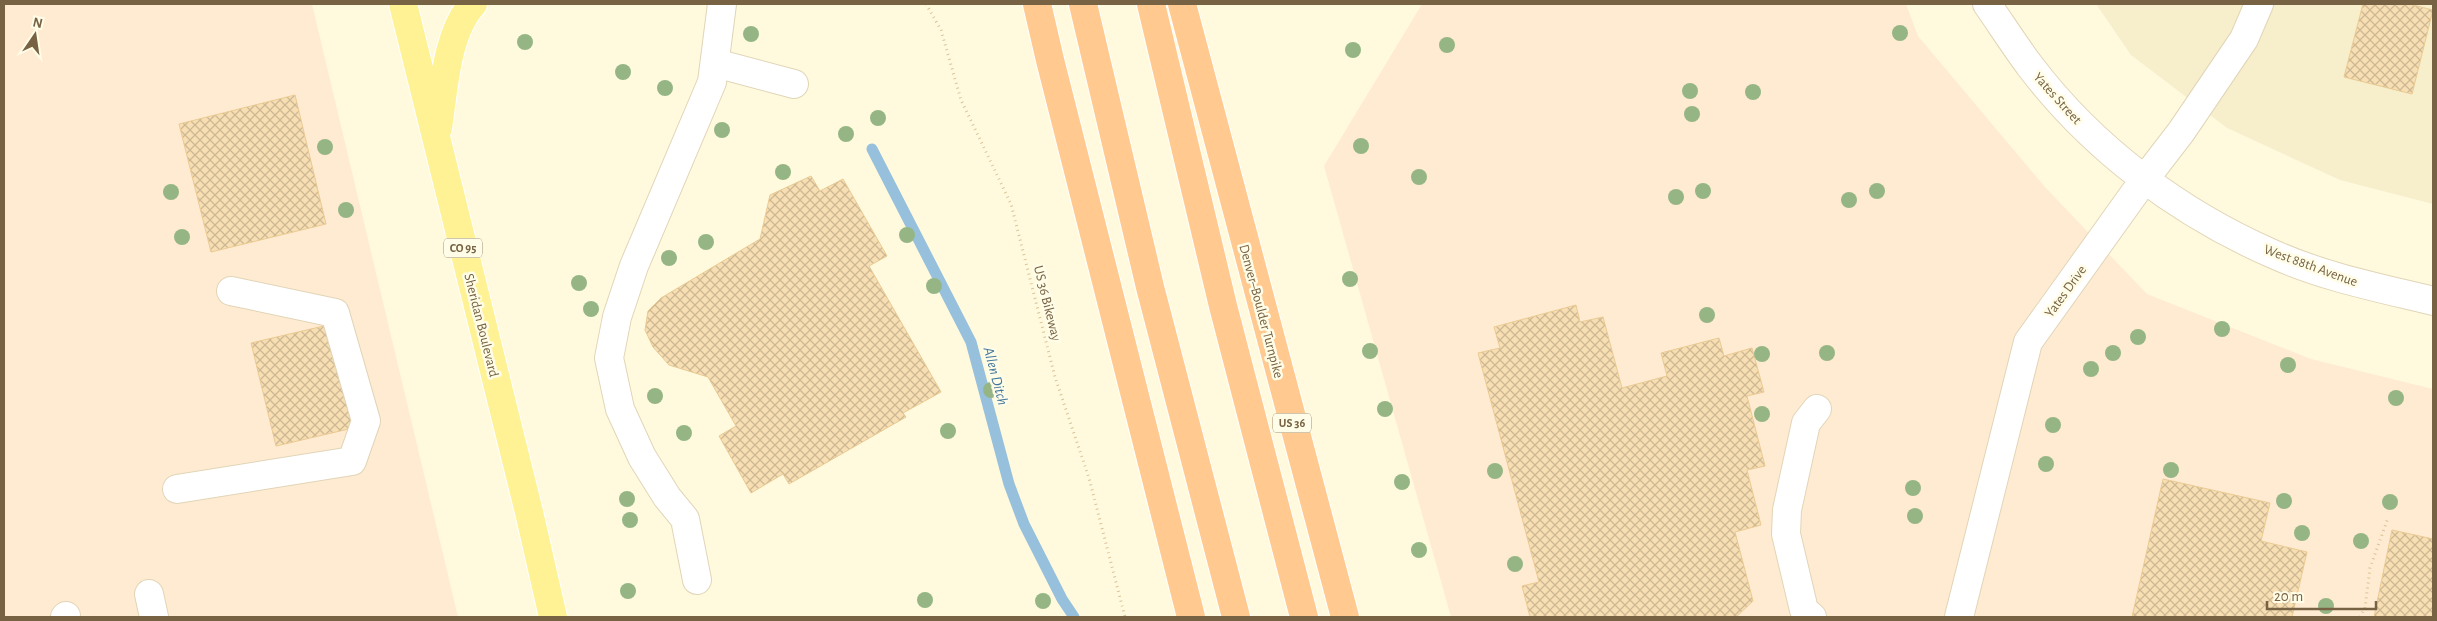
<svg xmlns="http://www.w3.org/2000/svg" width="2437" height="621" font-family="'Alegreya Sans',sans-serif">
<defs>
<pattern id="building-cross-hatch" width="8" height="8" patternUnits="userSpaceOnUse" patternTransform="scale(1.25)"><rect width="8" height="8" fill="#f7dfb3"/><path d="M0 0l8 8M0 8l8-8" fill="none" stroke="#cdb893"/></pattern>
</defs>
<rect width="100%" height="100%" fill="#fffade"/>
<!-- residential -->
<path fill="#f7eecc" d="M2096,4h337v200l-93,-24 -113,-52 -96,-73z"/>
<!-- commercial -->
<path fill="#ffebd2" d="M4,4h308l146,613h-454z
M1422,4h484l12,32 127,151 102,107 164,65 122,30v228h-982l-127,-451z"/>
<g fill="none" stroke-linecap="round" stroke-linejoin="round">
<!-- stream -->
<path stroke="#97c0dc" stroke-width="11" d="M872,149l99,193 38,142 15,40 38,75 12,18"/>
</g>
<!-- building -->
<path fill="url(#building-cross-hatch)" stroke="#ebca92" d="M2363,4h46l24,6 -21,84 -68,-17z
M295,95l31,129 -115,28 -32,-128z
M811,176l9,15 23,-12 44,77 -18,10 72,126 -38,21 3,4 -117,67 -6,-10 -32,19 -32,-57 17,-10 -28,-49 -39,-12 -16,-18 -8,-17 3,-19 13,-13 99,-59 10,-44z
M1576,305l4,17 23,-5 19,71 45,-12 -6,-23 58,-15 5,18 28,-8 12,44 -17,4 18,70 -18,4 14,55 -26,7 18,69 -17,16h-206l-8,-31 17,-4 -61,-229 22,-5 -6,-21z
M328,325l25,103 -77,18 -25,-103z
M2163,479l107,24 -9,38 46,11 -15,65h-160z
M2392,530l41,9v78h-59z"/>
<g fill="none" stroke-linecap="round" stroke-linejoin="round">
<!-- minor casing -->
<g stroke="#e1d5b7" stroke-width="30">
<path id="minor" d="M1987,4c14,20 28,42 43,62 62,82 149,147 243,188 51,23 107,34 160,47
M715,63l79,21
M177,489l175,-28 14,-40 -31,-108 -104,-22
M697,580l-12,-61 -18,-22 -25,-40 -22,-48 -11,-51 8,-41 17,-51 78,-184 10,-78
M149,594l5,23
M65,617l1,-1
M1812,617l-8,-7 -18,-76 1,-24 19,-87 11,-14
M1959,617l69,-275 116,-162 37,-48 63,-93 15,-35"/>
</g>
<!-- major casing -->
<g stroke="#fff" stroke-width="30">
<path id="major" d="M403,4l126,508 24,105
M438,128c6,-38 8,-95 35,-124"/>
</g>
<!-- highway casing -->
<g stroke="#fff" stroke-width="30">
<path id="highway" d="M1037,4l13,56 141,557
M1083,4l67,283 86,330
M1151,4l72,302 81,311
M1182,4l163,613"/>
</g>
<!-- path -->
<path stroke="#dbc397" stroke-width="3" stroke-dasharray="1 4" stroke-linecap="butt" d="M926,4l15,26 20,70 50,104 44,173 34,101 36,139
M2360,617l5,-9 5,-40 18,-50"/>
<!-- minor -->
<use href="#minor" stroke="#fff" stroke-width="28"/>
<!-- major -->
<use href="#major" stroke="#fff295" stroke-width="28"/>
<!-- highway -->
<use href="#highway" stroke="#ffc98f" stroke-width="28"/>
</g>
<!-- trees -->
<g fill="#95b684">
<circle cx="1900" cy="33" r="8"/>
<circle cx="751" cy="34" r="8"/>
<circle cx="525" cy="42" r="8"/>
<circle cx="1447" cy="45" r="8"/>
<circle cx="1353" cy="50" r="8"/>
<circle cx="623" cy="72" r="8"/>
<circle cx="665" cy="88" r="8"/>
<circle cx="1690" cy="91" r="8"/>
<circle cx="1753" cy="92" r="8"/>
<circle cx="1692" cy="114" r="8"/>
<circle cx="878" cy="118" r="8"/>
<circle cx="722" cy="130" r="8"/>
<circle cx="846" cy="134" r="8"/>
<circle cx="1361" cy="146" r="8"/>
<circle cx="325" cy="147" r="8"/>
<circle cx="783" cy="172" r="8"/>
<circle cx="1419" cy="177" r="8"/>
<circle cx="1703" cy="191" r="8"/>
<circle cx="1877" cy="191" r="8"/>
<circle cx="171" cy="192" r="8"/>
<circle cx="1676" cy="197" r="8"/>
<circle cx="1849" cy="200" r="8"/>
<circle cx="346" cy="210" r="8"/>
<circle cx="907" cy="235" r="8"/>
<circle cx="182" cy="237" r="8"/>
<circle cx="706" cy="242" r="8"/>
<circle cx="669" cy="258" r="8"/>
<circle cx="1350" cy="279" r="8"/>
<circle cx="579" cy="283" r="8"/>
<circle cx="934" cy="286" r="8"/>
<circle cx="591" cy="309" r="8"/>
<circle cx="1707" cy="315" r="8"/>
<circle cx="2222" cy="329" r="8"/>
<circle cx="2138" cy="337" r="8"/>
<circle cx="1370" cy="351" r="8"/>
<circle cx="1827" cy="353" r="8"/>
<circle cx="2113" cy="353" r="8"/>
<circle cx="1762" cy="354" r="8"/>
<circle cx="2288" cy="365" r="8"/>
<circle cx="2091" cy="369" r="8"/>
<circle cx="991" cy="390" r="8"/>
<circle cx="655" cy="396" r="8"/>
<circle cx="2396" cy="398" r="8"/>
<circle cx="1385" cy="409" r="8"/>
<circle cx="1762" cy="414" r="8"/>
<circle cx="2053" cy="425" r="8"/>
<circle cx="948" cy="431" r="8"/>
<circle cx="684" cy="433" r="8"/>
<circle cx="2046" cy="464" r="8"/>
<circle cx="2171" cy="470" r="8"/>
<circle cx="1495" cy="471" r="8"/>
<circle cx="1402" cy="482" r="8"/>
<circle cx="1913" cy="488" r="8"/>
<circle cx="627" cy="499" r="8"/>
<circle cx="2284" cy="501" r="8"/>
<circle cx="2390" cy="502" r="8"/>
<circle cx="1915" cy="516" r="8"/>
<circle cx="630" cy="520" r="8"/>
<circle cx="2302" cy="533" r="8"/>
<circle cx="2361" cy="541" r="8"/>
<circle cx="1419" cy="550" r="8"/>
<circle cx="1515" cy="564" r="8"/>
<circle cx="628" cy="591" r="8"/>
<circle cx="925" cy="600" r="8"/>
<circle cx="1043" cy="601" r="8"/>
<circle cx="2326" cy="606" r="8"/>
</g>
<g text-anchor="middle" stroke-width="5" stroke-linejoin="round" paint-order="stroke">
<!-- shield labels -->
<g fill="#fffce7" stroke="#a09175" stroke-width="1">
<rect x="444" y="238.5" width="38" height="19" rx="4"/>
<rect x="1273" y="413.5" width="38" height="19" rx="4"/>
</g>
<g font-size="12" font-weight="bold" fill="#776344">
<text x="463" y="252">CO 95</text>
<text x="1292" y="427">US 36</text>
</g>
<!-- street labels -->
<g font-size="14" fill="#776344" stroke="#fffce7">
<text transform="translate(2058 98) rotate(48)" y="5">Yates Street</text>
<text transform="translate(2311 265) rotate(20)" y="5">West 88th Avenue</text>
<text transform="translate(2065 291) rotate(-54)" y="5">Yates Drive</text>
<text transform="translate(1048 303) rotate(76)" y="5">US 36 Bikeway</text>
<text transform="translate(1262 311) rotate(75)" y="5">Denver–Boulder Turnpike</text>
<text transform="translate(482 325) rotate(76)" y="5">Sheridan Boulevard</text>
</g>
<!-- water labels -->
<g font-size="15" font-style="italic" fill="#40769c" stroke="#fffce7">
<text transform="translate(996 376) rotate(75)" y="5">Allen Ditch</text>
</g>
</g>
<!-- border -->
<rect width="2437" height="621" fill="none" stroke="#776344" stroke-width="10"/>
<!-- north arrow -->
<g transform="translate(35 35) rotate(13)" stroke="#fffce7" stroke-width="4" paint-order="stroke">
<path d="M0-4L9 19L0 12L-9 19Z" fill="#776344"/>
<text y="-8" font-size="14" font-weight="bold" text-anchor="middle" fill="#776344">N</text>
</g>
<!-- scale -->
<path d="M2267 601v8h109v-8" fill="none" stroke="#776344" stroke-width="2.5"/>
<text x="2274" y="601" font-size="15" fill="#776344" stroke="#fffce7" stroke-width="4" paint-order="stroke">20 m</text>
</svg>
